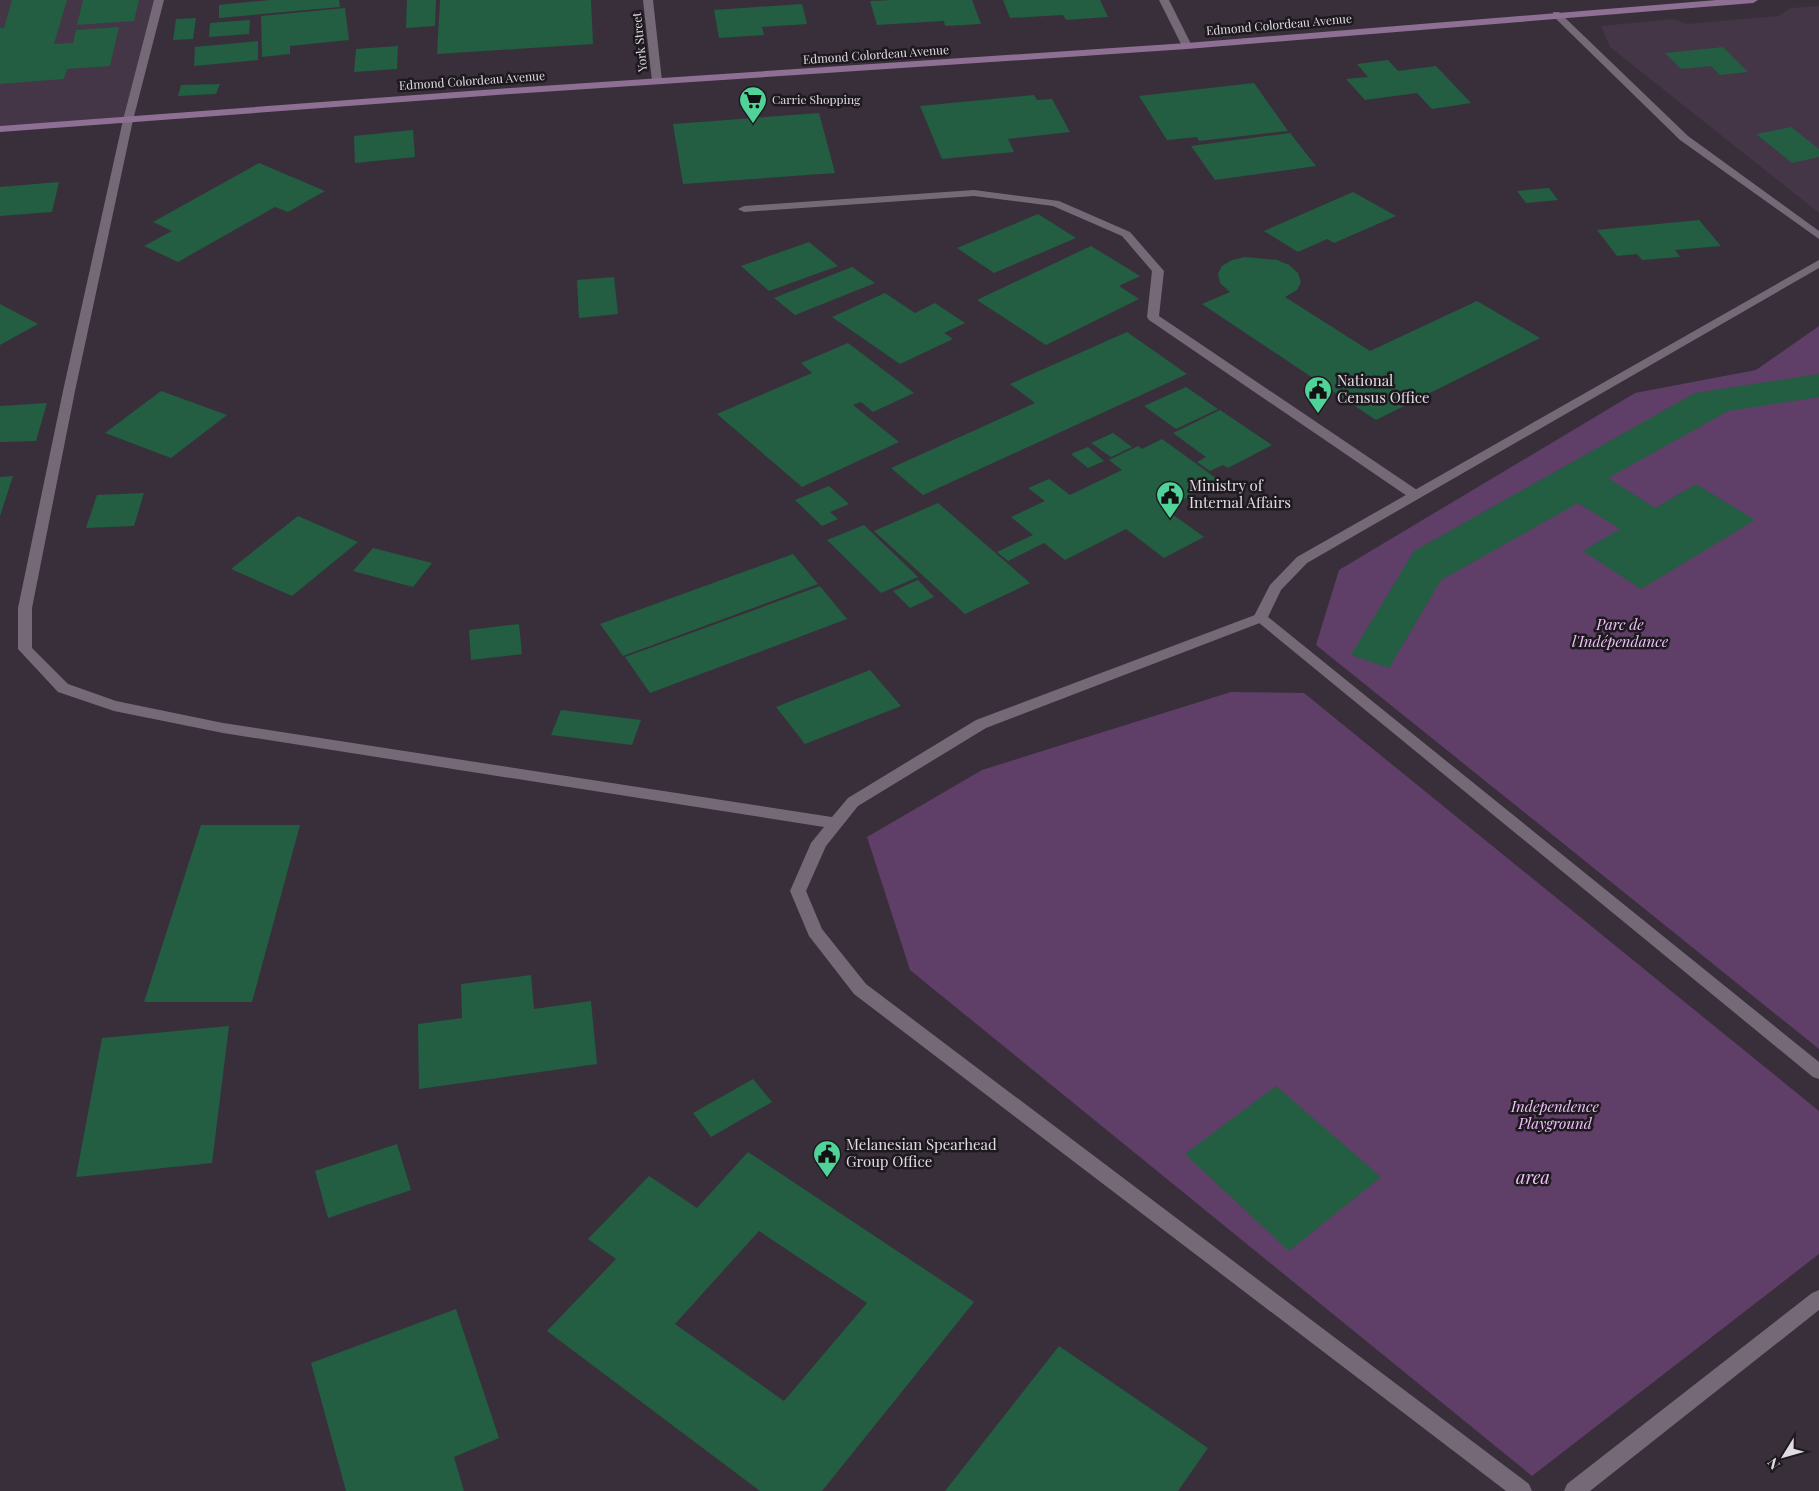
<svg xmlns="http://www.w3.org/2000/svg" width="1819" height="1491" font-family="'Playfair Display',serif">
<rect width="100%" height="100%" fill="#392f3b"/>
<!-- built -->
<path fill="#443547" d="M0,0h159l-31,120 -128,9z
M1819,6v207l-209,-166 -9,-21 73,-7 12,5 92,-8 13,-8z"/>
<!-- green -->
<path fill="#5f3e67" d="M1819,326v723l-503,-404 23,-75 296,-177 121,-23z
M1231,692l73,1 515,418v143l-287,222 -622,-506 -43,-133 115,-67z"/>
<!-- building -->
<path fill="#235d42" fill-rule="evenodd" d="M12,0h55l-13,44 19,-1 3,-13 43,-3 -9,39 -43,3 -3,10 -64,5v-56h4z
M83,0h56l-5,21 -57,4z
M270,0h69l1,7 -121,11v-13z
M407,0h29l-1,26 -29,2z
M440,0h151l2,44 -156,10z
M893,0h79l9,24 -36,2 -1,-5 -67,4 -7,-24z
M1003,0h97l8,17 -42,3 -3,-5 -53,3z
M802,4l5,20 -45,3 2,8 -45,3 -5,-28z
M345,8l4,32 -59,6v8l-28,3 -1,-41z
M196,18l-3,21 -20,1 3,-21z
M250,20l-1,14 -40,3 1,-14z
M258,41v19l-64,6 1,-19z
M398,46l-1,23 -43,3 2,-23z
M1723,47l25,25 -28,3 -9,-9 -30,3 -16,-16z
M1388,60l10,11 38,-5 35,37 -39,6 -15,-16 -52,7 -19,-21 22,-2 -11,-13z
M1254,83l34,48 -89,10 -2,-4 -30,3 -28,-44z
M220,84l-4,10 -38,2 3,-11z
M1034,95l3,5 15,-1 18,33 -62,7 6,13 -72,7 -22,-53z
M819,113l16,60 -152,11 -10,-60z
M1791,127l28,22v8l-27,6 -36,-29z
M413,130l2,27 -60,6 -1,-27z
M1290,133l26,33 -101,14 -24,-34z
M259,163l66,28 -37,21 -13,-5 -97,55 -34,-16 28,-15 -19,-9z
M59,182l-7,30 -52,4v-29z
M1549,188l9,12 -32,3 -9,-12z
M1353,192l43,24 -62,27 -7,-4 -29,13 -34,-21z
M1038,214l38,24 -82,35 -37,-25z
M1699,220l22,26 -46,4 5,7 -38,3 -5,-6 -20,2 -20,-26z
M809,242l29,24 -69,25 -28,-25z
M1091,246l49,30 -21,10 20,13 -93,46 -69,-45z
M1245,257l32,3 12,5 9,8 3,9 -4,8 -12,7 85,54 107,-50 63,37 -164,82 -174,-116 28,-12 -10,-9 -2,-9 4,-8 10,-6z
M852,267l23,16 -80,32 -21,-17z
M614,277l4,37 -39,4 -2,-38z
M885,293l30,20 20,-10 30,20 -21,10 9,6 -53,25 -68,-47z
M0,304l38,20 -38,21z
M1127,332l60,42 -264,121 -32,-27 144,-65 -25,-19z
M848,343l66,50 -41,19 -12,-10 -8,3 46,37 -97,45 -85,-73 95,-41 -11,-10z
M1819,374v23l-91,14 -120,67 47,30 41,-24 59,36 -114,69 -58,-38 37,-22 -42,-26 -137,77 -52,88 -38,-13 63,-104 281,-158z
M1186,387l32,22 -42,20 -32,-23z
M161,391l66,24 -56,43 -66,-25z
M47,403l-11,38 -36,1v-36z
M1220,410l52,35 -44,23 -5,-3 -13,6 -13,-9 9,-5 -33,-24z
M1113,433l19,14 -21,10 -20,-14z
M1162,439l58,42 -55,28 39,28 -40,21 -38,-29 -61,31 -21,-17 -36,18 -11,-9 36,-17 -22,-18 34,-16 -17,-13 21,-9 21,16 52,-25 -13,-10 29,-14 4,3z
M1088,447l16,14 -16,7 -17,-14z
M13,476l-13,40v-39z
M829,486l20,18 -19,8 8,7 -16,7 -27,-26z
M144,493l-10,33 -48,2 11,-33z
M938,503l92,80 -65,31 -91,-83z
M298,516l60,26 -66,54 -61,-27z
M864,525l54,52 -37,16 -54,-53z
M373,548l59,15 -19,24 -60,-16z
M793,554l25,30 -195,72 -23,-32z
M918,580l16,17 -24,11 -17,-17z
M820,586l27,33 -197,74 -25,-36z
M519,624l3,30 -51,6 -2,-30z
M870,670l31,36 -96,38 -29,-37z
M561,710l80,10 -9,25 -81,-10z
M201,825h99l-48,177h-108z
M531,975l3,34 57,-8 6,63 -178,25 -1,-65 44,-6 -1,-34z
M229,1026l-17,137 -136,14 26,-139z
M753,1079l19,23 -61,35 -18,-24z
M1276,1086l105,91 -92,74 -104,-97z
M397,1144l14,46 -83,28 -13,-47z
M748,1152l226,150 -152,189h-62l-213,-160 69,-72 -28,-20 61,-63 48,32zM759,1231l108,72 -83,98 -109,-77z
M456,1309l43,129 -45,19 10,34h-118l-35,-128z
M1059,1346l149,102 -30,43h-233z"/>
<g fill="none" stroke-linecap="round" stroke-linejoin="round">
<!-- lane -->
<path fill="#756977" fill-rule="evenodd" d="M128,117l5,3 -58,271 -43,217v40l36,36 48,17 107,22 609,94 16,-19 128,-78 279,-105h10l2,3 -2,3 -279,107 -128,78 -32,40 -20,45 16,38 44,55 663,500 3,7h-26l-652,-497 -45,-58 -19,-45 21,-48 13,-16 -601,-94 -109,-22 -56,-19 -40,-43v-41l45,-217 60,-271z
M974,190l85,11 71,31 34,39 -5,45 261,176 2,3 -2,3h-10l-261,-178 -2,-3 5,-46 -30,-35 -69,-30 -79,-10 -230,16 -6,-3 6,-3z
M1819,1290v20l-229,181h-26l3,-7 245,-191z"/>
<!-- street -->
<path fill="#756977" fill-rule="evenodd" d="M154,0h10l-31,120 -5,3 -5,-3z
M643,0h10l9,81 -5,3 -5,-3z
M1159,0h10l23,46 -1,2 -9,-2z
M1553,12h6l129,124 131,95v8l-139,-99 -127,-124z
M1819,260v8l-512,295 -26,27 -13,27 551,445v17l-6,-2 -560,-459 17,-33 27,-28z"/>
<!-- secondary -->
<path fill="#8f7095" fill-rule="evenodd" d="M1717,0h41l-5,3 -566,46 -676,45 -511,38v-6l511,-38 676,-45z"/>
</g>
<!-- icons -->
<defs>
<g id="supermarket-pin" transform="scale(1.4375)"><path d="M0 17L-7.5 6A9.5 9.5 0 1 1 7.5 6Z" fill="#4fd399" stroke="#1d191e"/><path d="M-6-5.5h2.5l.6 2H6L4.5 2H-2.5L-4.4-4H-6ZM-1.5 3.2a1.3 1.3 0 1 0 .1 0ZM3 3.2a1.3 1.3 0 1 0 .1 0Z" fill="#111"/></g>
<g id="civic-pin" transform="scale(1.4375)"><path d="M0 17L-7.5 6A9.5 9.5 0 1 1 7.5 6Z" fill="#4fd399" stroke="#1d191e"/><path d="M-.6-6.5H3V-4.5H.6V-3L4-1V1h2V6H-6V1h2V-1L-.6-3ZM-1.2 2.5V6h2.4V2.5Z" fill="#111"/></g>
</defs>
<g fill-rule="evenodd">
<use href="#supermarket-pin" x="753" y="100"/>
<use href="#civic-pin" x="1318" y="390"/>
<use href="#civic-pin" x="1170" y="495"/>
<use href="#civic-pin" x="827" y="1154"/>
</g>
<g text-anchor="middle" stroke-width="5" stroke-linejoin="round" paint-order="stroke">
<!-- far-street labels -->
<g font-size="12" fill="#e1dbe3" stroke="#1d191e">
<text transform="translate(1279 25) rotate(-5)" y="4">Edmond Colordeau Avenue</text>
<text transform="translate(640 42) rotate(-96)" y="4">York Street</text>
<text transform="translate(876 55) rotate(-4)" y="4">Edmond Colordeau Avenue</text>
<text transform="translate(472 81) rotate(-4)" y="4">Edmond Colordeau Avenue</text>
</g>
<!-- far-poi labels -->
<g font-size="12" fill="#e1dbe3" stroke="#1d191e" text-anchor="start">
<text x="772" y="104">Carrie Shopping</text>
</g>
<!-- poi labels -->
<g font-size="15" fill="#e1dbe3" stroke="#1d191e" text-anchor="start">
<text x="1337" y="386">National<tspan x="1337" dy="17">Census Office</tspan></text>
<text x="1189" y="491">Ministry of<tspan x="1189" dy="17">Internal Affairs</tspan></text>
<text x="846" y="1150">Melanesian Spearhead<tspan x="846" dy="17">Group Office</tspan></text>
</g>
<!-- park labels -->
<g font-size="15" font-style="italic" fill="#f1c2fc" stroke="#1d191e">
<text x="1620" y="630">Parc de<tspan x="1620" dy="17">l'Indépendance</tspan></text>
<text x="1555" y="1112">Independence<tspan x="1555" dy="17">Playground</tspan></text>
</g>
<!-- near-park labels -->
<g font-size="18" font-style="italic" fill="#f1c2fc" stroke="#1d191e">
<text x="1533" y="1184">area</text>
</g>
</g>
<!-- north arrow -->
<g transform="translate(1784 1456) rotate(233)" stroke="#1d191e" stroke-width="4" paint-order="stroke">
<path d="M0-4L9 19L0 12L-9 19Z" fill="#e1dbe3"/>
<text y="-8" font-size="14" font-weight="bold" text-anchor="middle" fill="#e1dbe3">N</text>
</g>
</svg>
